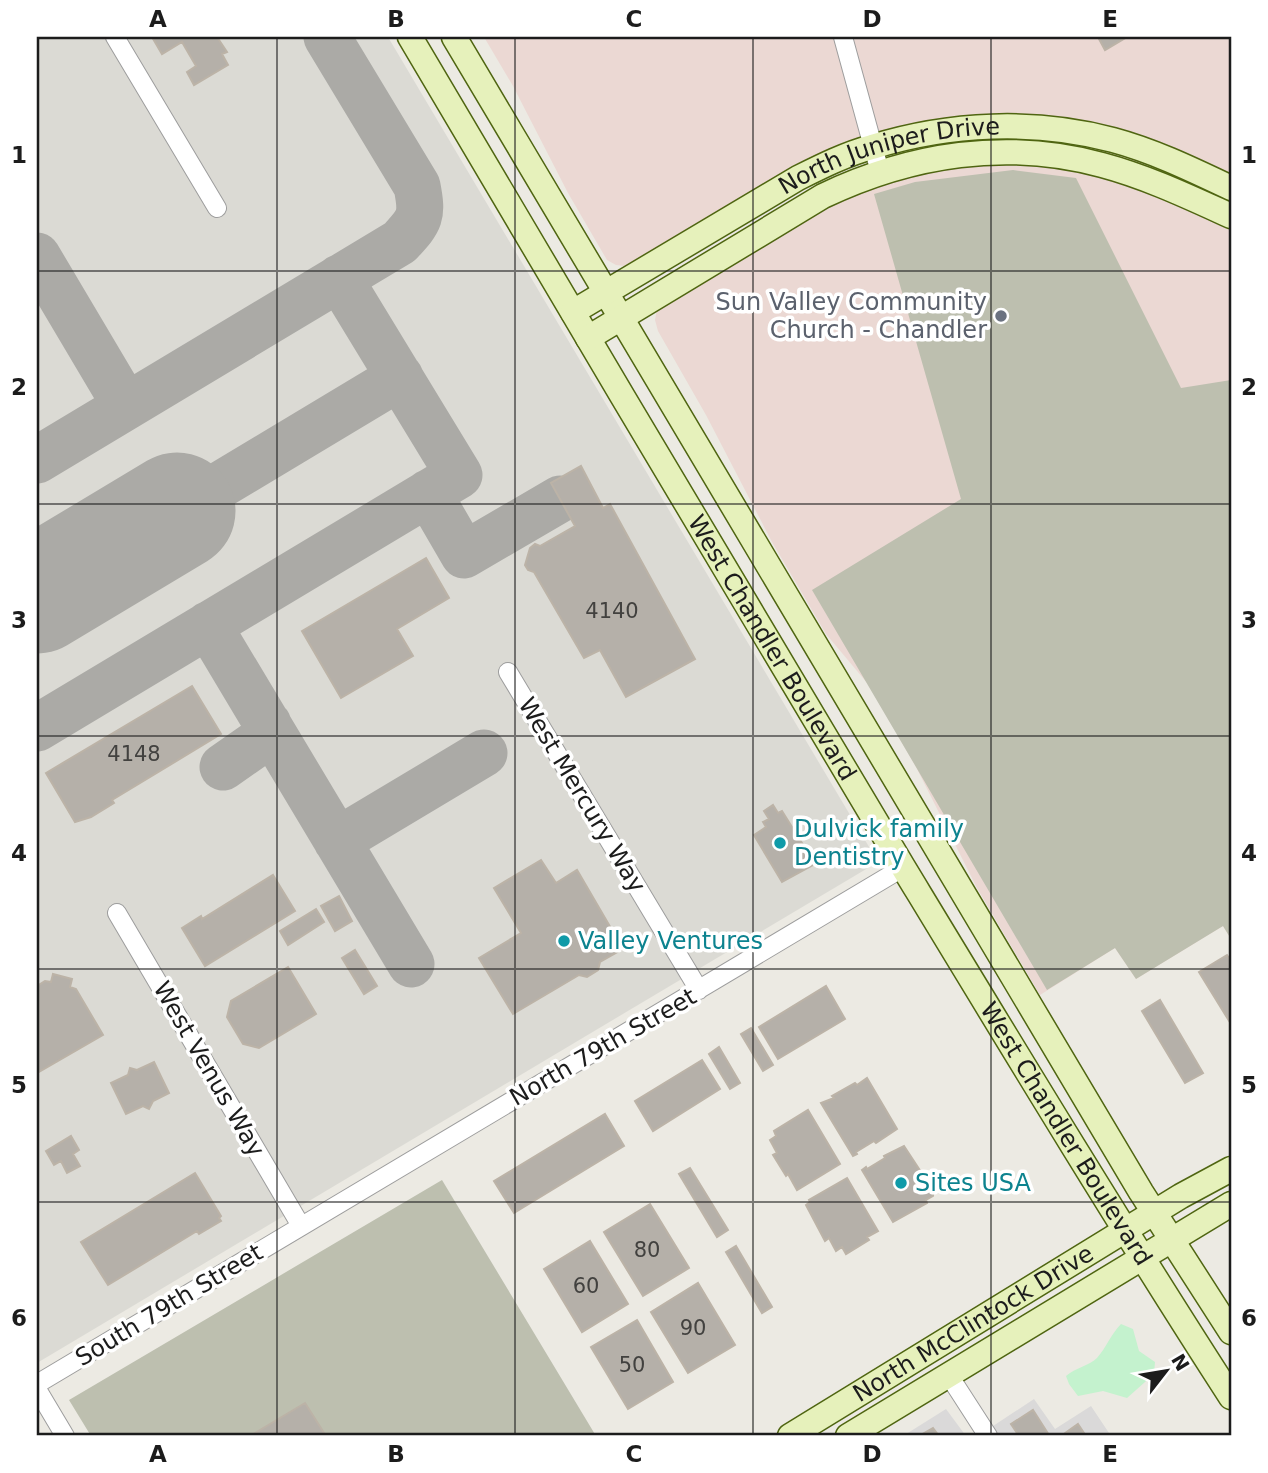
<svg xmlns="http://www.w3.org/2000/svg" width="1268" height="1473" font-family="'DejaVu Sans',sans-serif">
<rect width="100%" height="100%" fill="#eceae3"/>
<!-- residential -->
<path fill="#dad9d9" d="M1034,1399l21,30 36,-23 20,30h-133z
M946,1409l20,27h-63z"/>
<!-- commercial -->
<path fill="#ebd8d3" d="M484,37h747v902l-8,-13 -87,53 -21,-31 -75,47 -63,-107 -61,-121 -48,-83 -42,-50 -54,-92 -66,-127 -48,-84 -3,-11 2,-11 130,-81 88,-46 98,-19 60,1 57,8 12,-46 -39,-8 -30,-3h-43l-52,5 -313,146 -9,-1 -9,-5 -39,-67 -55,-107z"/>
<!-- airport -->
<path fill="#dbdad4" d="M37,37h351l490,825 -841,501z"/>
<!-- construction -->
<path fill="#bdbfaf" d="M1013,170l63,8 105,210 50,-8v559l-8,-13 -87,53 -21,-31 -68,42 -235,-400 149,-91 -87,-305 41,-12z
M442,1180l154,256h-505l-22,-36z"/>
<!-- park -->
<path fill="#c4f2ce" d="M1121,1324l12,5 6,22 16,11 -1,12 -27,24 -24,-7 -25,5 -9,-12 -3,-8c9,-8 24,-11 31,-18 9,-10 14,-24 24,-34z"/>
<g fill="none" stroke-linecap="round" stroke-linejoin="round">
<!-- taxiway -->
<path stroke="#abaaa6" stroke-width="47" d="M37,256l89,150
M37,460l363,-218c20,-22 23,-25 17,-56l-90,-149
M428,493l36,62 96,-56
M177,511l223,-134
M208,625l203,339
M37,728l422,-253 -120,-197
M223,767l40,-28 5,-15
M337,841l147,-88"/>
<!-- runway -->
<path stroke="#abaaa6" stroke-width="117" d="M37,595l140,-84"/>
</g>
<!-- building -->
<path fill="#b5b0a9" stroke="#bcb3a7" stroke-width="2" d="M152,37h65l10,15 -5,2 6,11 -34,20 -7,-13 9,-6 -14,-24 -20,12z
M1103,37h24l-22,13 -6,-11z
M581,466l22,42 7,-4 85,155 -69,38 -26,-47 -16,8 -50,-86 -6,-2 -3,-5 5,-17 5,-4 5,2 35,-20 -24,-43z
M426,558l23,40 -52,31 16,27 -72,42 -39,-67z
M192,686l29,48 -109,66 2,3 -23,14 -16,5 -29,-49z
M773,805l5,8 4,-2 33,53 -33,18 -28,-47 12,-8 -3,-5 6,-3 -5,-8z
M541,860l15,23 21,-13 46,79 -23,13 -2,8 -11,7 -8,-2 -66,39 -34,-56 42,-25 -27,-45z
M273,875l22,36 -90,55 -23,-38 19,-12 1,3z
M339,896l13,25 -17,10 -14,-25z
M316,909l8,13 -36,23 -8,-14z
M355,950l22,36 -13,8 -22,-36z
M1227,955l4,6v63l-32,-52z
M288,967l28,47 -57,34 -16,-4 -16,-27 4,-16z
M53,974l19,5 -2,8 6,2 27,46 -66,38v-87l8,-5 6,1z
M826,986l19,33 -67,40 -19,-32z
M1160,1000l43,73 -18,10 -43,-72z
M751,1028l22,37 -10,6 -22,-37z
M719,1047l21,36 -10,6 -21,-35z
M702,1060l18,29 -67,42 -18,-30z
M154,1062l15,31 -16,8 -4,8 -6,-3 -17,8 -15,-31 17,-8 2,-7 7,2z
M867,1078l30,51 -21,14 -2,-2 -18,11 1,2 -4,2 -32,-53 13,-5 -2,-2 23,-13 2,2z
M808,1110l32,54 -43,26 -9,-16 -2,2 -13,-21 4,-2 -7,-13 6,-4 -2,-5z
M605,1114l19,32 -110,67 -20,-32z
M71,1136l8,14 -6,4 7,12 -13,7 -6,-12 -7,4 -8,-14z
M904,1146l23,35 2,-2 5,7 -1,10 -7,4 1,3 -34,19 -31,-52 4,-3 1,2 18,-11 -1,-2z
M690,1168l38,62 -11,7 -38,-63z
M195,1173l26,43 -2,2 2,3 -22,13 -2,-3 -89,54 -27,-43z
M847,1178l31,53 -11,6 2,3 -23,14 -4,-7 -6,4 -7,-13 -4,3 -19,-36 4,-3 -1,-2z
M650,1204l39,64 -46,28 -39,-64z
M590,1241l38,63 -46,28 -38,-63z
M736,1246l36,61 -10,6 -36,-61z
M698,1283l37,62 -47,28 -37,-61z
M637,1320l36,62 -45,27 -37,-62z
M305,1403l21,33h-76z
M1033,1410l16,25 -30,1 -8,-12z
M1078,1424l8,12h-25z
M933,1428l6,8h-20z"/>
<g fill="none" stroke-linecap="round" stroke-linejoin="round">
<!-- street casing -->
<g stroke="#9d9d9d" stroke-width="20">
<path id="street" d="M115,37l102,171
M843,37l37,135
M508,672l191,318
M117,913l184,313
M948,1374l40,62
M37,1384l867,-517
M37,1389l28,47"/>
</g>
<!-- secondary casing -->
<g stroke="#4f6511" stroke-width="27">
<g id="secondary">
<path id="s1" d="M410,37c164,277 327,554 493,830 108,178 215,355 328,530"/>
<path d="M454,37l687,1155 90,140"/>
<path id="s2" d="M573,312l225,-134c24,-12 48,-24 74,-31 77,-24 163,-28 241,-7 41,11 80,30 118,48"/>
<path d="M588,338l235,-142c88,-42 184,-57 279,-31 45,12 87,32 129,51"/>
<path id="s3" d="M790,1436l391,-240 50,-27"/>
<path d="M848,1436l383,-232"/>
</g>
</g>
<!-- street -->
<use href="#street" stroke="#fff" stroke-width="18"/>
<!-- secondary -->
<use href="#secondary" stroke="#e6f1bb" stroke-width="24"/>
</g>
<!-- grid -->
<path fill="none" stroke="#1c1c1c" stroke-width="2" stroke-opacity="0.55" d="M277,37v1399M515,37v1399M753,37v1399M991,37v1399M37,271h1194M37,504h1194M37,736h1194M37,969h1194M37,1202h1194"/>
<!-- markers -->
<circle fill="#6b7280" stroke="#fff" stroke-width="2.5" cx="1001" cy="316" r="7"/>
<g fill="#0f9aa8" stroke="#fff" stroke-width="2.5">
<circle cx="780" cy="843" r="7"/>
<circle cx="564" cy="941" r="7"/>
<circle cx="901" cy="1183" r="7"/>
</g>
<g text-anchor="middle" stroke-width="7" stroke-linejoin="round" paint-order="stroke">
<!-- number labels -->
<g font-size="21" fill="#42413f">
<text x="612" y="618">4140</text>
<text x="134" y="761">4148</text>
<text x="647" y="1257">80</text>
<text x="586" y="1293">60</text>
<text x="693" y="1335">90</text>
<text x="632" y="1372">50</text>
</g>
<!-- street labels -->
<g font-size="24" fill="#1c1c1c" stroke="#fff">
<text dy="8" stroke="none"><textPath href="#s2" startOffset="357">North Juniper Drive</textPath></text>
<text dy="8" stroke="none"><textPath href="#s1" startOffset="710">West Chandler Boulevard</textPath></text>
<text transform="translate(582 795) rotate(59)" y="8">West Mercury Way</text>
<text transform="translate(603 1047) rotate(-30)" y="8">North 79th Street</text>
<text transform="translate(209 1069) rotate(60)" y="8">West Venus Way</text>
<text dy="8" stroke="none"><textPath href="#s1" startOffset="1278">West Chandler Boulevard</textPath></text>
<text transform="translate(169 1305) rotate(-31)" y="8">South 79th Street</text>
<text dy="8" stroke="none"><textPath href="#s3" startOffset="215">North McClintock Drive</textPath></text>
</g>
<!-- worship labels -->
<g font-size="24" fill="#5b616d" stroke="#fff" text-anchor="end">
<text x="987" y="310">Sun Valley Community<tspan x="987" dy="28">Church - Chandler</tspan></text>
</g>
<!-- culture labels -->
<g font-size="24" fill="#0d838f" stroke="#fff" text-anchor="start">
<text x="794" y="837">Dulvick family<tspan x="794" dy="28">Dentistry</tspan></text>
<text x="578" y="949">Valley Ventures</text>
<text x="915" y="1191">Sites USA</text>
</g>
</g>
<!-- border -->
<rect width="1268" height="1473" fill="none" stroke="#ffffff" stroke-width="77"/>
<!-- north arrow -->
<g transform="translate(1166 1371) rotate(59)" stroke="#ffffff" stroke-width="5" paint-order="stroke">
<path d="M0-5L12 26L0 18L-12 26Z" fill="#1c1c1c"/>
<text y="-10" font-size="19" font-weight="bold" text-anchor="middle" fill="#1c1c1c">N</text>
</g>
<rect x="38" y="38" width="1192" height="1396" fill="none" stroke="#1c1c1c" stroke-width="2.5"/>
<g font-size="23" text-anchor="middle" font-weight="bold" fill="#1c1c1c">
<text x="158" y="27">A</text>
<text x="396" y="27">B</text>
<text x="634" y="27">C</text>
<text x="872" y="27">D</text>
<text x="1110" y="27">E</text>
<text x="19" y="163">1</text>
<text x="1249" y="163">1</text>
<text x="19" y="395">2</text>
<text x="1249" y="395">2</text>
<text x="19" y="628">3</text>
<text x="1249" y="628">3</text>
<text x="19" y="861">4</text>
<text x="1249" y="861">4</text>
<text x="19" y="1093">5</text>
<text x="1249" y="1093">5</text>
<text x="19" y="1326">6</text>
<text x="1249" y="1326">6</text>
<text x="158" y="1462">A</text>
<text x="396" y="1462">B</text>
<text x="634" y="1462">C</text>
<text x="872" y="1462">D</text>
<text x="1110" y="1462">E</text>
</g>
</svg>
